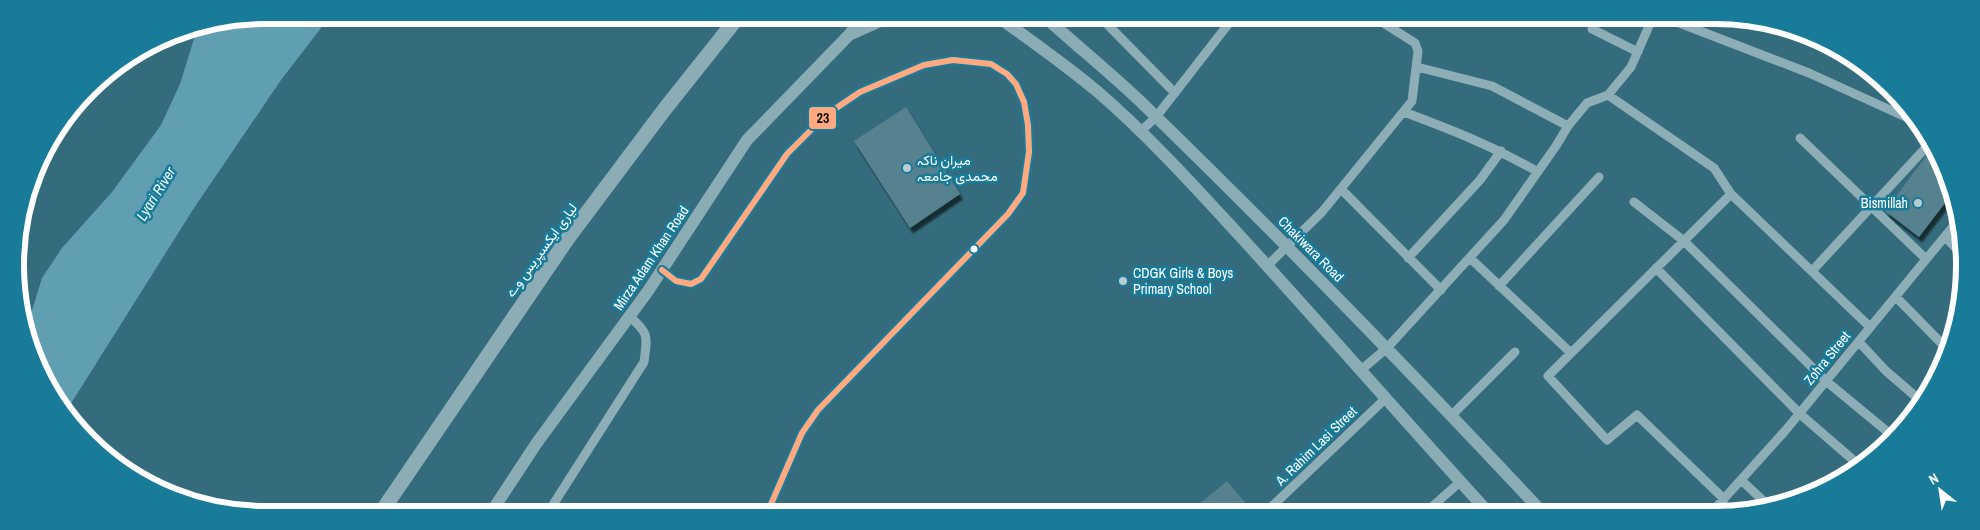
<svg xmlns="http://www.w3.org/2000/svg" width="1980" height="530" font-family="'Archivo Narrow',Vazirmatn,sans-serif">
<defs>
<filter id="shadow"><feDropShadow dx="3" dy="5.5" stdDeviation="1" flood-color="#0009"/></filter>
</defs>
<rect width="100%" height="100%" fill="#356c7d"/>
<!-- water -->
<path fill="#609eb2" d="M265,15h66l-50,65 -87,128 -129,205 -40,-80 17,-55 20,-30 50,-56 49,-67 19,-41 13,-42 6,-14z"/>
<!-- building -->
<path fill="#56818e" filter="url(#shadow)" d="M906,107l54,87 -50,34 -56,-87z
M1927,155l12,9 12,31 -32,42 -34,-26z
M1227,481l26,31h-63z"/>
<g fill="none" stroke-linecap="round" stroke-linejoin="round">
<!-- minor -->
<path stroke="#8dadb7" stroke-width="9" d="M1101,18l74,75
M1525,19h4
M1669,19l140,54 112,51
M1592,29l46,23
M1417,67l75,19 76,40
M1608,95l106,73 17,26 139,133
M1404,112c48,18 89,34 134,60
M1141,131l15,-14 77,-99
M1800,138l126,121
M1341,189l100,101
M1634,202l50,39 142,140 69,57
M1945,237l15,15
M1408,258l72,-78 21,-29
M1470,258l101,95
M1267,266l55,-54 90,-111 6,-50 -3,-8 -38,-24
M1656,268l144,146 59,51
M662,270l14,11 15,3 10,-5 86,-125 39,-39 34,-23 64,-27 29,-5 38,4 16,10 9,10 8,18 4,23 1,27 -6,41 -15,21 -190,196 -16,23 -34,78
M1812,271l118,-128
M1499,286l100,-109
M1896,297l51,52
M1859,342l27,29 36,31
M1361,370l26,-22 117,-128 52,-74 12,-20 19,-23 21,-8 23,-28 21,-48
M1452,415l63,-63
M1741,480l28,26
M1724,499l-87,-84 -30,25 -59,-64 183,-182
M549,511l95,-149c3,-25 6,-28 -14,-45
M1266,512l119,-113
M1426,512l34,-30
M1711,513l74,-82 175,-213"/>
<!-- major -->
<path stroke="#8aacb5" stroke-width="12" d="M998,17c34,24 68,48 100,75 52,45 97,95 143,145 83,91 164,184 247,275
M1045,17c33,30 68,58 99,88 137,133 269,269 399,408
M851,34l38,-17
M492,511l44,-67 112,-153 99,-151 102,-105 14,-18"/>
<!-- highway -->
<path stroke="#8cadb6" stroke-width="15" d="M382,511l186,-273 96,-128 74,-93"/>
<!-- bus-1 casing -->
<g stroke="#187b9a" stroke-width="10">
<path id="bus-1" d="M662,270l14,11 15,3 10,-5 86,-125 39,-39 34,-23 64,-27 29,-5 38,4 16,10 9,10 8,18 4,23 1,27 -6,41 -15,21 -190,196 -16,23 -34,78"/>
</g>
<!-- bus-1 -->
<use href="#bus-1" stroke="#ffa980" stroke-width="6"/>
</g>
<!-- markers -->
<g fill="#b8ccd2" stroke="#187b9a" stroke-width="2">
<circle cx="907" cy="168" r="5"/>
<circle cx="1918" cy="203" r="5"/>
<circle cx="1123" cy="281" r="5"/>
</g>
<circle fill="#fff" stroke="#187b9a" stroke-width="2" cx="974" cy="249" r="4.5"/>
<g text-anchor="middle" stroke-width="5" stroke-linejoin="round" paint-order="stroke">
<!-- poi labels -->
<g font-size="14" fill="#fff" stroke="#187b9a" text-anchor="start">
<text x="917" y="165">میران ناکہ<tspan x="917" dy="16">محمدی جامعہ</tspan></text>
<text x="1908" y="208" text-anchor="end">Bismillah</text>
<text x="1133" y="278">CDGK Girls &amp; Boys<tspan x="1133" dy="16">Primary School</tspan></text>
</g>
<!-- street labels -->
<g font-size="14" fill="#fff" stroke="#187b9a">
<text transform="translate(1311 249) rotate(45)" y="5">Chakiwara Road</text>
<text transform="translate(541 250) rotate(-54)" y="5">لیاری ایکسپریس وے</text>
<text transform="translate(651 258) rotate(-56)" y="5">Mirza Adam Khan Road</text>
<text transform="translate(1827 358) rotate(-51)" y="5">Zohra Street</text>
<text transform="translate(1316 446) rotate(-44)" y="5">A. Rahim Lasi Street</text>
</g>
<!-- water labels -->
<g font-size="15" font-style="italic" fill="#eefafd" stroke="#187b9a">
<text transform="translate(156 194) rotate(-58)" y="5">Lyari River</text>
</g>
</g>
<!-- crop -->
<path d="M0 0H1980V530H0ZM265 24H1715A241 241 0 0 1 1956 265V265A241 241 0 0 1 1715 506H265A241 241 0 0 1 24 265V265A241 241 0 0 1 265 24Z" fill="#187b9a" fill-rule="evenodd"/>
<path fill="none" stroke="#fff" stroke-width="6" d="M265 24H1715A241 241 0 0 1 1956 265V265A241 241 0 0 1 1715 506H265A241 241 0 0 1 24 265V265A241 241 0 0 1 265 24Z"/>
<rect stroke="#187b9a" stroke-width="2" x="808" y="106" width="29" height="24" rx="5" fill="#ffa980"/>
<g font-size="14" text-anchor="middle" font-weight="bold" fill="#111">
<text x="823" y="123">23</text>
</g>
<!-- north arrow -->
<g transform="translate(1940 490) rotate(330)" stroke="#187b9a" stroke-width="4" paint-order="stroke">
<path d="M0-4L9 19L0 12L-9 19Z" fill="#ffffff"/>
<text y="-8" font-size="14" font-weight="bold" text-anchor="middle" fill="#ffffff">N</text>
</g>
</svg>
